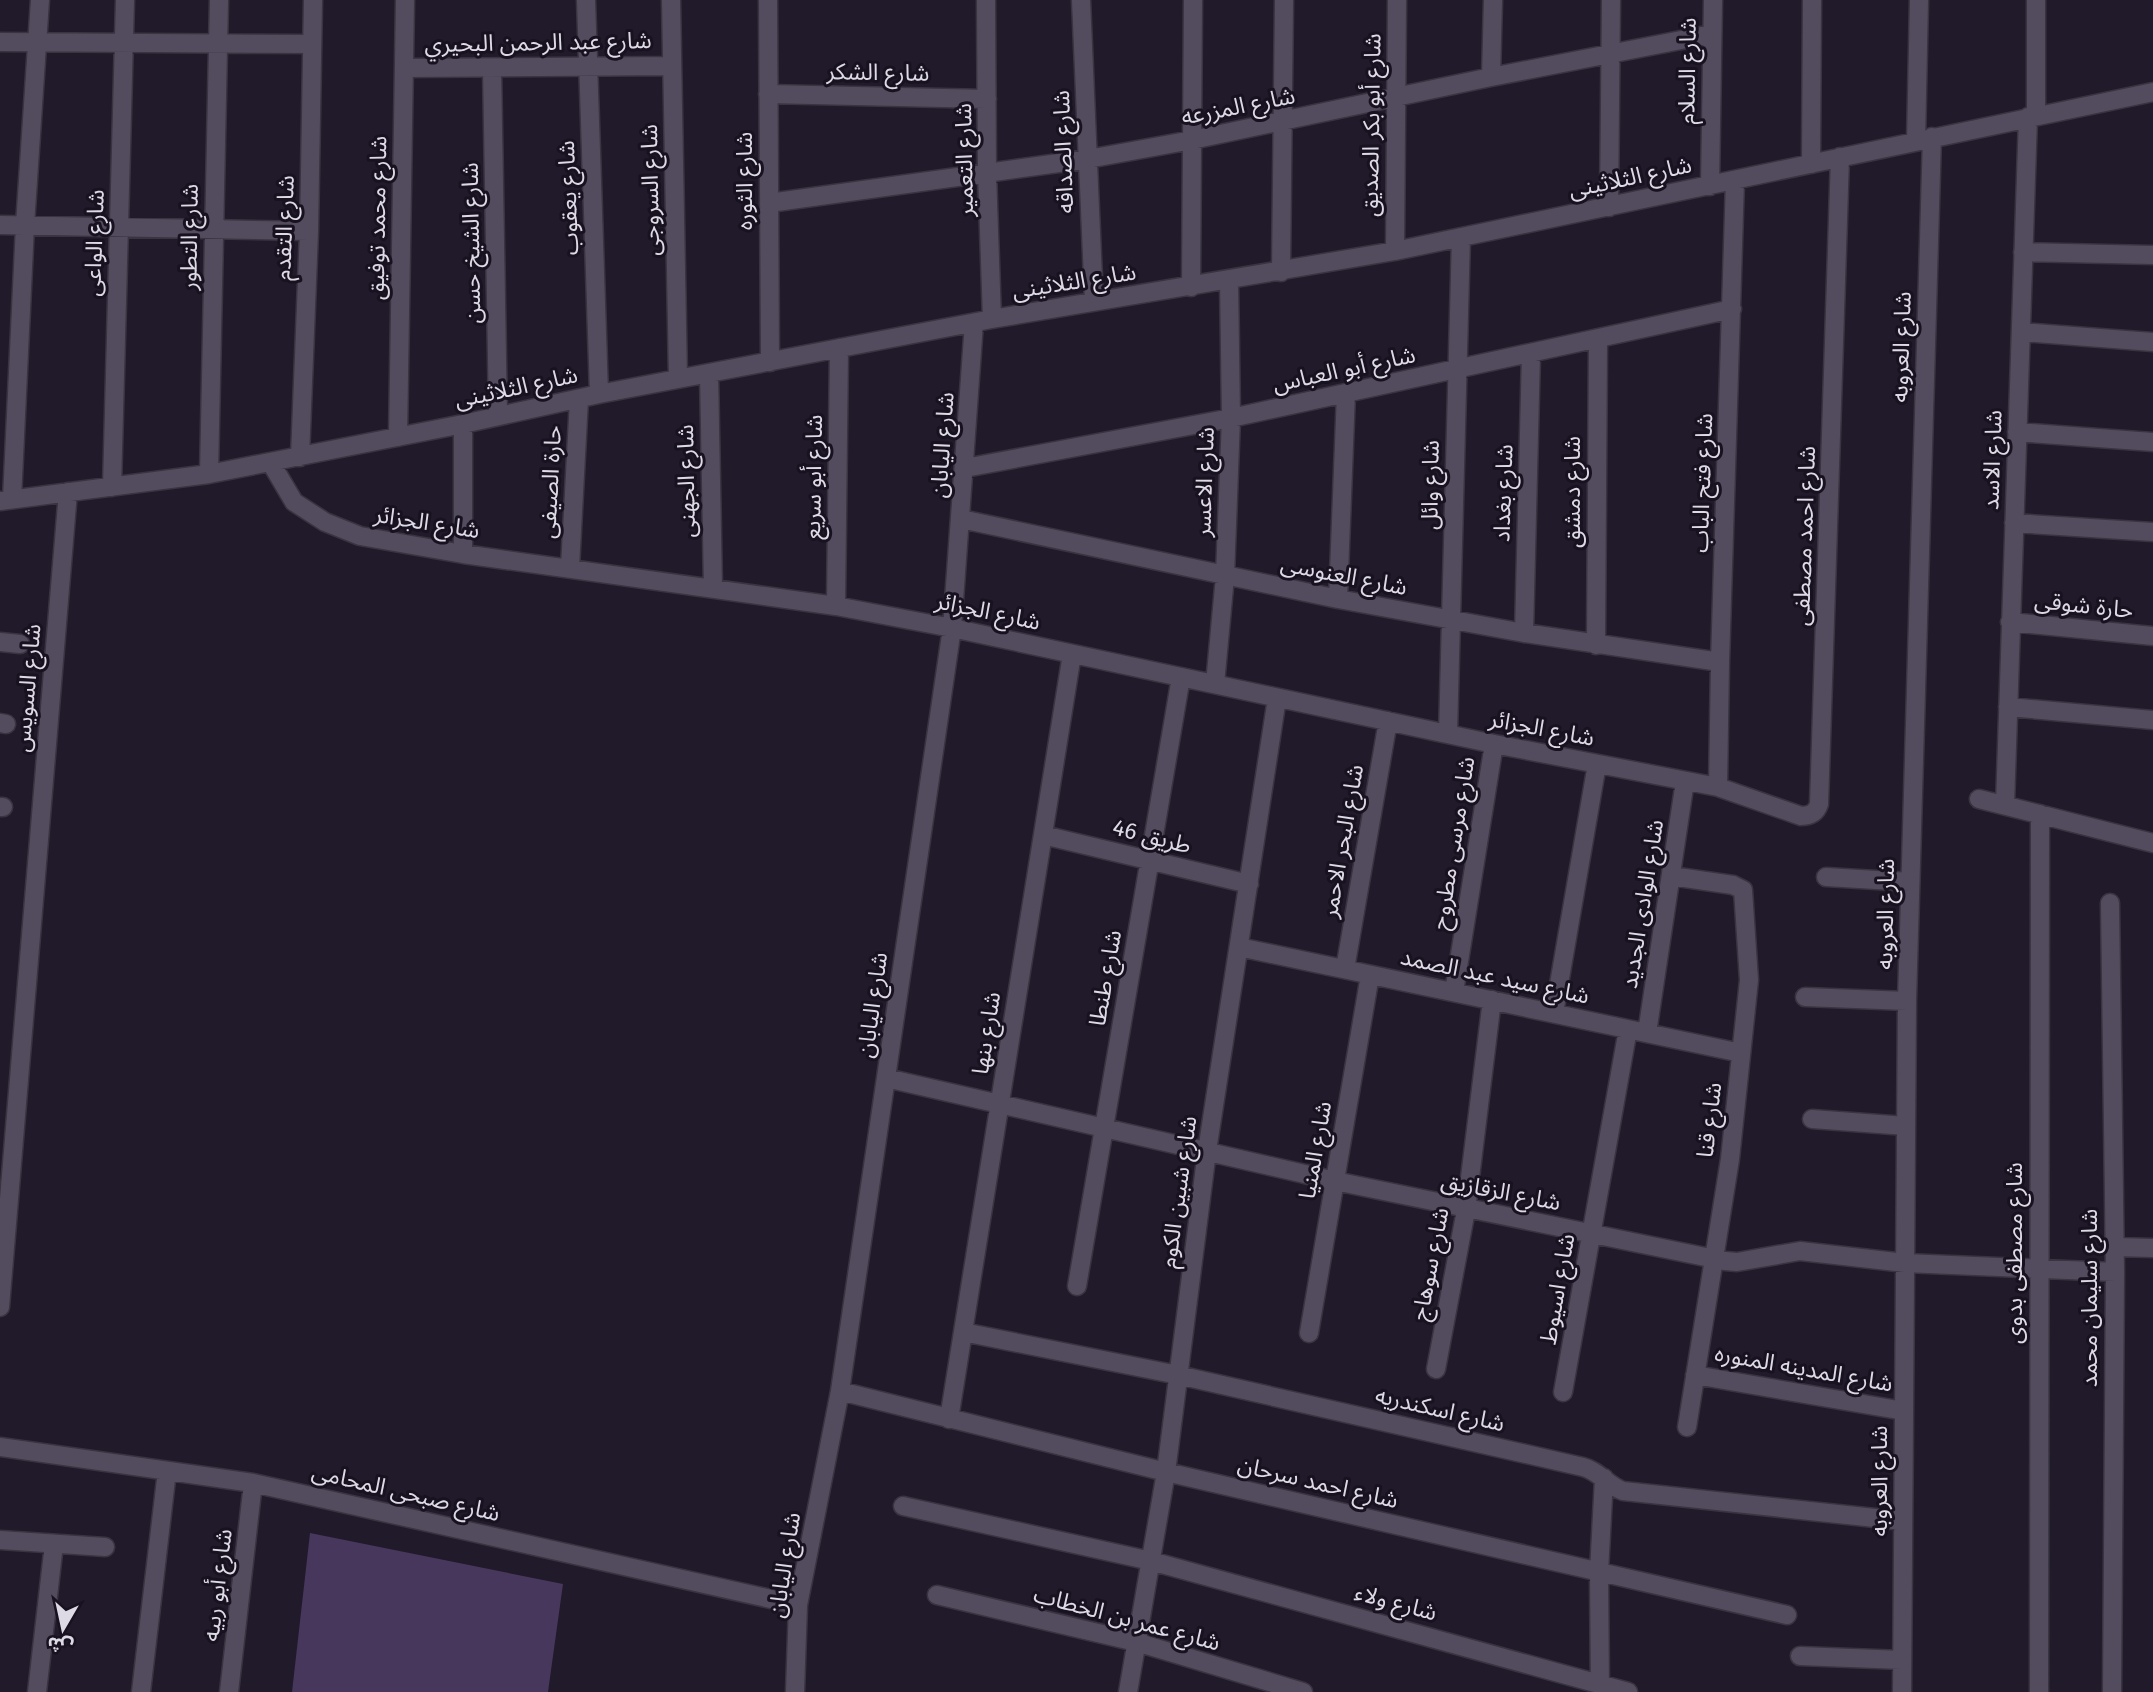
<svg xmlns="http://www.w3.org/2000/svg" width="2153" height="1692" font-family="'Fira Sans','Noto Sans Arabic',sans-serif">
<rect width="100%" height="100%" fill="#201a2a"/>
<!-- green -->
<path fill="#47375d" d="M310,1533l253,51 -15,108h-256z"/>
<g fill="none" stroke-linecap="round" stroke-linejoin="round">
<!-- minor casing -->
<g stroke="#393440" stroke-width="21">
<path id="minor" d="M586,0l13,394
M671,0l7,379
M768,0l2,362
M986,0l1,172 5,147
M1081,0l13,302
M0,42l312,2
M405,68l267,-2
M492,68l6,348
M1491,77l2,-77
M768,94l219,5
M2036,115v-115
M1916,141l3,-141
M1811,164l1,-164
M1710,186l3,-186
M769,203l319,-44 104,-19 299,-63 221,-43
M1609,207l2,-207
M0,225l309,6
M1395,251l2,-251
M2023,252l130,3
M1281,272l3,-272
M1191,287l2,-287
M2021,332l132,10
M709,373l4,215
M2017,432l136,10
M398,437l7,-437
M300,457l9,-226 4,-231
M271,463l23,39 31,20 35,14 103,18 373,52 116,22 542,116 224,43 83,29c10,0 15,-3 18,-12l21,-647
M965,468l266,-50 501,-109
M209,474l10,-474
M112,487l13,-487
M12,499l13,-274 15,-225
M0,501l209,-27 254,-50 136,-30 393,-75 403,-68 758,-159
M961,519l377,80 186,34 196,29
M2014,523l139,9
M463,554v-130
M570,568l9,-169
M1338,599l8,-206
M836,606l3,-258
M2010,622l143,14
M1524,633l7,-279
M0,642l20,2
M1596,645l2,-306
M1215,684l10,-108 6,-158 -2,-138
M2008,707l145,13
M0,723l6,1
M1448,734l13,-497
M1718,787l2,-125 15,-482
M1979,799l174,44
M2005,805l23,-688
M0,807h3
M1043,835l206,49
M1671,876l62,9 10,5 6,90 -19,179 -43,268
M1826,877l84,5
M2110,903l5,369 -3,420
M1239,947l502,106
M1345,969l43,-248
M1454,992l40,-248
M1805,997l102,4
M1554,1013l43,-249
M1647,1033l38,-252
M886,1078l449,103 390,80 12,1 63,-11 105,12 210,9
M1812,1119l94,7
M2115,1247l38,1
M1077,1286l104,-609
M0,1307l68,-815
M963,1332l215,43 405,92c16,4 24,18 40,24l280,30
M1309,1333l61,-358
M1436,1369l30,-159 26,-210
M1695,1375l209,36
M840,1391l326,81 621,143
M1563,1392l65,-363
M949,1419l123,-765
M0,1447l253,36 545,122
M903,1506l248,55 477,131
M0,1540l105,7
M937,1595l199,47 167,50
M1800,1656l102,4
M37,1692l17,-148
M141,1692l26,-221
M229,1692l24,-209
M795,1692l3,-87 42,-214 112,-763 22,-305
M1128,1692l38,-220 41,-321 70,-453
M1600,1692l-1,-120 5,-94
M1902,1692l5,-691 25,-864
M2039,1692l1,-878"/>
</g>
<!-- minor -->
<use href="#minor" stroke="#534c5f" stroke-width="18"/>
</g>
<g text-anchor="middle" stroke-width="6" stroke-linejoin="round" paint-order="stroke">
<!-- street labels -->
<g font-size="23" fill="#dedae5" stroke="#171120">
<text transform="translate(538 42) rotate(-1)" y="8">شارع عبد الرحمن البحيري</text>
<text transform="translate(1687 71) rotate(-89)" y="8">شارع السلام</text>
<text transform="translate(878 72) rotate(1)" y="8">شارع الشكر</text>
<text transform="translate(1238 106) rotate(-11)" y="8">شارع المزرعه</text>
<text transform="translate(1371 125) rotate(-89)" y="8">شارع أبو بكر الصديق</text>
<text transform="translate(1063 152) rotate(-92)" y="8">شارع الصداقه</text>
<text transform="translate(964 160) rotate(-91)" y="8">شارع التعمير</text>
<text transform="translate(1630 177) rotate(-12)" y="8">شارع الثلاثينى</text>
<text transform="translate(744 181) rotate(-90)" y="8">شارع الثوره</text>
<text transform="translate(650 190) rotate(-91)" y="8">شارع السروجى</text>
<text transform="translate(568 198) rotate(-92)" y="8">شارع يعقوب</text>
<text transform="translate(377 218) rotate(-89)" y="8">شارع محمد توفيق</text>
<text transform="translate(284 228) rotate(-88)" y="8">شارع التقدم</text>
<text transform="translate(189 237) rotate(-89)" y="8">شارع التطور</text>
<text transform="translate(94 243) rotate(-88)" y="8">شارع الواعى</text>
<text transform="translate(471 243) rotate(-91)" y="8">شارع الشيخ حسن</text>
<text transform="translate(1074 281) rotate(-9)" y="8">شارع الثلاثينى</text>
<text transform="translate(1901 347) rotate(-88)" y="8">شارع العروبه</text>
<text transform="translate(1344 369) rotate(-12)" y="8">شارع أبو العباس</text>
<text transform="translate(516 387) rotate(-12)" y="8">شارع الثلاثينى</text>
<text transform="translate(942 445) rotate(-86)" y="8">شارع اليابان</text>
<text transform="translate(1992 460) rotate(-88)" y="8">شارع الاسد</text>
<text transform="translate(813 477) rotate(-89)" y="8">شارع أبو سريع</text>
<text transform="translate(686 481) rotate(-91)" y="8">شارع الجهنى</text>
<text transform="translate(550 482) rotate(-87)" y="8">حارة الصيفى</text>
<text transform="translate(1204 482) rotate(-88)" y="8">شارع الاعسر</text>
<text transform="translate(1702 483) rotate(-88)" y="8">شارع فتح الباب</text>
<text transform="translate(1430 485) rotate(-89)" y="8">شارع وائل</text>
<text transform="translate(1572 492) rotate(-90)" y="8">شارع دمشق</text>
<text transform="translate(1503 493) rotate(-88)" y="8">شارع بغداد</text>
<text transform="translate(427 522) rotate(9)" y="8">شارع الجزائر</text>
<text transform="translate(1804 536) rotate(-88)" y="8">شارع احمد مصطفى</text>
<text transform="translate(1344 575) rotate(11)" y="8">شارع العنوسى</text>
<text transform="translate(2084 605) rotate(6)" y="8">حارة شوقى</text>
<text transform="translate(988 611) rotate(12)" y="8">شارع الجزائر</text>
<text transform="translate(27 688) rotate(-85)" y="8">شارع السويس</text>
<text transform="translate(1542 728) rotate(11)" y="8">شارع الجزائر</text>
<text transform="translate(1152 836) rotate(14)" y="8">طريق 46</text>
<text transform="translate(1342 841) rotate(-80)" y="8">شارع البحر الاحمر</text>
<text transform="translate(1453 843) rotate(-81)" y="8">شارع مرسى مطروح</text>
<text transform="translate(1642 904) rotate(-81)" y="8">شارع الوادى الجديد</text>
<text transform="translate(1885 914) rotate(-89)" y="8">شارع العروبه</text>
<text transform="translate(1495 976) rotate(12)" y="8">شارع سيد عبد الصمد</text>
<text transform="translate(1105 978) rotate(-80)" y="8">شارع طنطا</text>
<text transform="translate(872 1005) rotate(-82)" y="8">شارع اليابان</text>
<text transform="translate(986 1033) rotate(-81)" y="8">شارع بنها</text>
<text transform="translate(1709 1120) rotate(-83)" y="8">شارع قنا</text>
<text transform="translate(1315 1150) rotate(-80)" y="8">شارع المنيا</text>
<text transform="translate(1501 1191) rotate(11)" y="8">شارع الزقازيق</text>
<text transform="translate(1178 1192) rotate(-82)" y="8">شارع شبين الكوم</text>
<text transform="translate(2014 1253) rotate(-90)" y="8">شارع مصطفى بدوى</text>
<text transform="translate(1430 1264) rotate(-79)" y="8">شارع سوهاج</text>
<text transform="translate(1557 1289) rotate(-80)" y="8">شارع اسيوط</text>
<text transform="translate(2089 1298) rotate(-90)" y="8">شارع سليمان محمد</text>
<text transform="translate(1804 1368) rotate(10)" y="8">شارع المدينه المنوره</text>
<text transform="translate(1440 1409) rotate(13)" y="8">شارع اسكندريه</text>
<text transform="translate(1879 1481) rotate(-90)" y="8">شارع العروبه</text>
<text transform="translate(1318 1482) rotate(13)" y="8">شارع احمد سرحان</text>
<text transform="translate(406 1492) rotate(13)" y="8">شارع صبحى المحامى</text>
<text transform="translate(784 1565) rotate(-81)" y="8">شارع اليابان</text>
<text transform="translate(217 1585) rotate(-83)" y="8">شارع أبو ربيه</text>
<text transform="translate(1396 1602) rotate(15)" y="8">شارع ولاء</text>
<text transform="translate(1127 1618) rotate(15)" y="8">شارع عمر بن الخطاب</text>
</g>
</g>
<!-- north arrow -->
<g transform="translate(63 1629) rotate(189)" stroke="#171120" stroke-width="5" paint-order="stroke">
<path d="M0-5L12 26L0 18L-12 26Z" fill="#dedae5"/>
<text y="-10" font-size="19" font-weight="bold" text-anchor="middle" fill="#dedae5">ش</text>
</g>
</svg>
